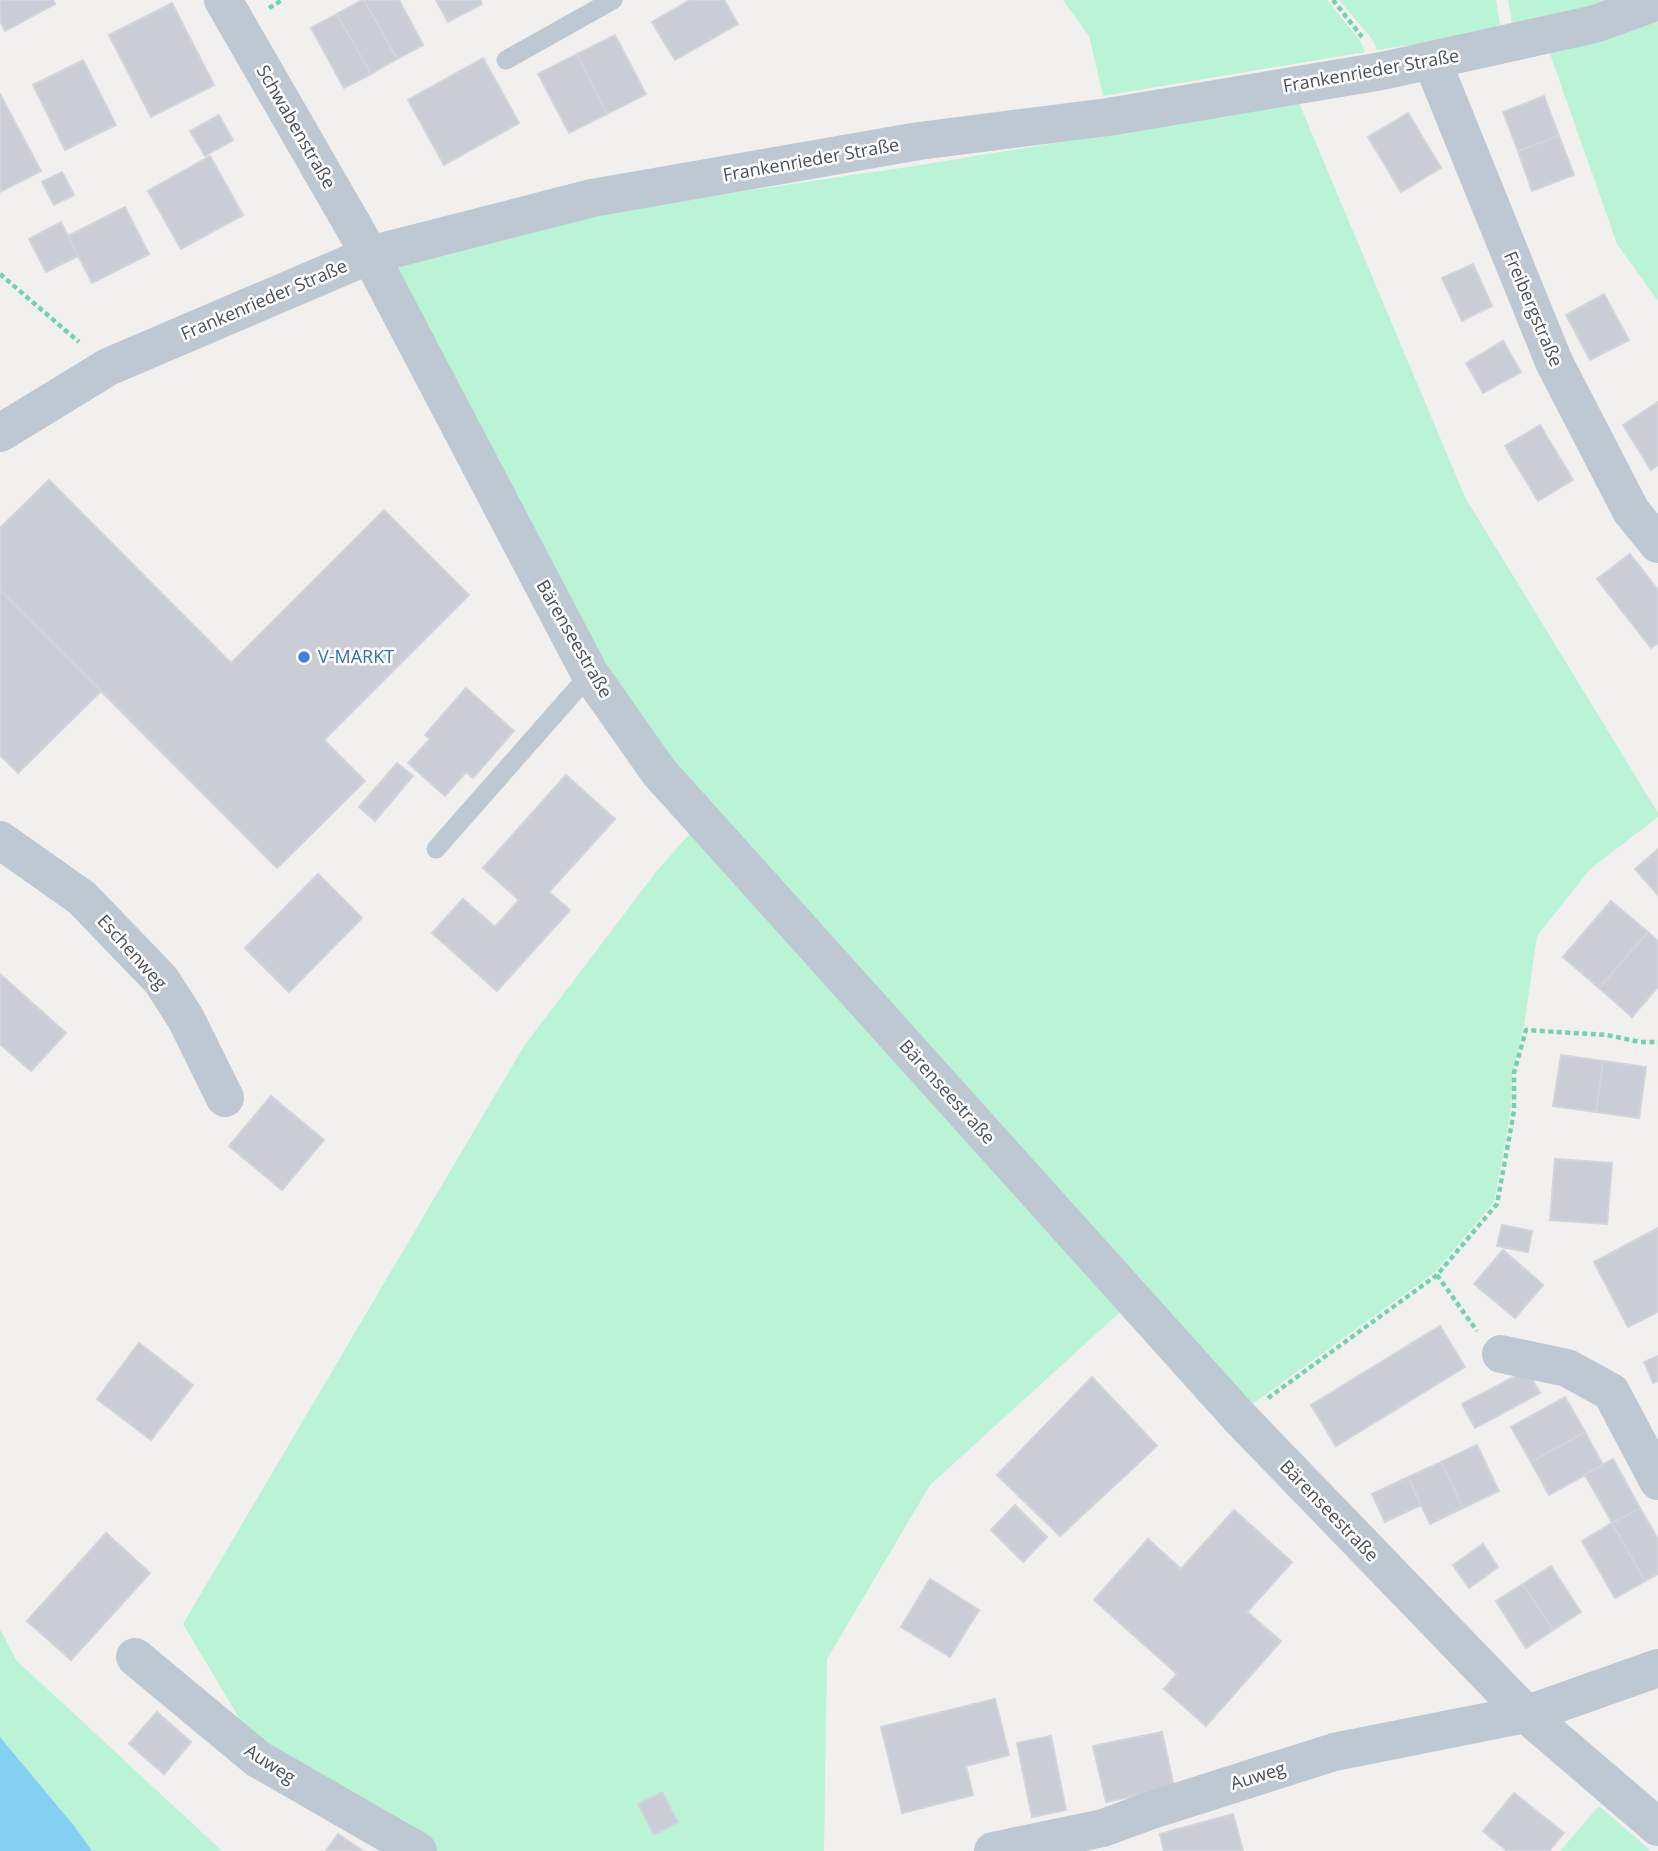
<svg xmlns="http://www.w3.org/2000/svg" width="1658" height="1851" font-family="'Open Sans',sans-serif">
<rect width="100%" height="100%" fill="#f2efef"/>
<!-- green -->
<path fill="#baf3d6" d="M1063,0h264l34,42 4,10 -262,44 -14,-60z
M1339,0h157l5,32 -124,18 -5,-11z
M1508,0h113l-108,29z
M1658,14v287l-41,-57 -68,-193z
M1299,103l166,394 193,316v4l-68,52 -53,67 -13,90 -12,47 -1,37 -17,92 -59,70 -191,138 -534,-595 -110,-147 -218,-403 213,-52 326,-48z
M694,829l435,475 -199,181 -103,174 -3,192h-393l-172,-100 -76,-127 341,-578 132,-174z
M0,1629l16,31 206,191h-130l-17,-24 -75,-90z
M1599,1806l52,45h-91z"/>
<!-- water -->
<path fill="#83d0f3" d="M0,1737l75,90 17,24h-92z"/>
<!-- building -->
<path fill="#cacdd5" stroke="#d2d4db" stroke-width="2" d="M0,0h53l2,4 -50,27 -5,-10z
M362,0h2l33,59 -26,15 -34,-60z
M364,0h35l24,45 -26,14z
M436,0h44l2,4 -34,18z
M690,0h34l14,24 -63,36 -23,-38z
M172,3l42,82 -63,32 -42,-82z
M337,14l34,60 -27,14 -33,-60z
M615,35l31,59 -39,20 -30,-60z
M577,54l30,60 -38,19 -31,-59z
M483,58l36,65 -75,42 -36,-65z
M83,60l33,65 -51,25 -32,-65z
M0,94l41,77 -41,21z
M1544,96l15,40 -41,15 -15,-39z
M1408,113l33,55 -40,24 -33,-55z
M219,115l14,25 -28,16 -15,-25z
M1559,136l15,39 -42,16 -14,-40z
M210,156l33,59 -62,34 -33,-58z
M62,172l12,23 -20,10 -12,-23z
M125,207l24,47 -57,29 -24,-47z
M61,222l17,34 -32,16 -17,-33z
M1473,264l19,42 -30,15 -20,-43z
M1604,294l25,46 -39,20 -24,-45z
M1503,341l18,31 -38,21 -17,-30z
M1658,402v63l-7,5 -28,-45z
M1540,425l33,55 -35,21 -33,-55z
M49,480l182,183 153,-153 85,85 -145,145 41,41 -88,87 -277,-278v-62z
M1630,554l28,36v53l-7,5 -54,-69z
M0,590l101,101 -83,82 -18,-18z
M466,688l48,43 -41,47 -7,-6 -21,24 -37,-33 22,-24 -5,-4z
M397,763l16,13 -38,45 -16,-14z
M566,775l49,44 -66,73 21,18 -73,81 -65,-58 31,-34 32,28 24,-27 -36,-32z
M1658,849v46l-23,-26z
M318,874l44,44 -73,74 -44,-44z
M1611,901l37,31 -49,56 -36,-31z
M1648,932l10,9v46l-26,30 -33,-29z
M0,974l66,59 -35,38 -31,-27z
M1561,1055l42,6 -7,51 -43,-6z
M1603,1061l43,6 -7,51 -43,-6z
M271,1096l53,44 -42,50 -53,-44z
M1555,1159l57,4 -5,61 -57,-4z
M1502,1225l30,6 -4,21 -31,-6z
M1658,1228v84l-30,15 -34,-65z
M1503,1250l40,35 -28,33 -41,-34z
M1440,1326l25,41 -129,79 -25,-41z
M139,1343l54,42 -42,55 -54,-41z
M1658,1356v25l-5,2 -9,-21z
M1527,1370l13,23 -65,35 -13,-24z
M1092,1377l65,69 -97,90 -63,-61z
M1565,1397l20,35 -54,30 -20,-35z
M1585,1432l18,33 -54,30 -18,-33z
M1477,1445l22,46 -36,17 -22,-46z
M1613,1459l27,49 -28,15 -27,-48z
M1441,1462l22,46 -33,16 -22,-47z
M1408,1477l13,28 -36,17 -13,-28z
M1015,1505l32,32 -24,25 -32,-32z
M1640,1508l18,31v35l-13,7 -33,-58z
M1234,1510l58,52 -45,50 34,29 -75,85 -42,-37 13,-15 -83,-74 54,-61 33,30z
M1612,1523l33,58 -30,17 -33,-57z
M106,1533l44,40 -79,87 -44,-39z
M1483,1544l15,23 -29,21 -16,-23z
M1551,1566l30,46 -28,18 -30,-46z
M930,1579l49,31 -29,47 -49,-30z
M1523,1584l30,46 -27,18 -30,-47z
M995,1699l14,56 -43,11 7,29 -71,18 -21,-86z
M157,1712l34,30 -27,32 -35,-30z
M1162,1732l12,55 -68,15 -13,-56z
M1051,1736l15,74 -34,7 -15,-74z
M662,1792l16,30 -24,13 -16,-31z
M1514,1793l50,40 -15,18h-42l-24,-20z
M1233,1814l10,37h-79l-4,-17z
M338,1834l25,17h-37z"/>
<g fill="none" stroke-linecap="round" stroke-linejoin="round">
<!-- path -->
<path stroke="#6fd4ad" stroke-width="4.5" stroke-dasharray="5 3.5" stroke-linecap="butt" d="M1333,0l29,37
M269,8l13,-8
M0,274l79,68
M1437,1275l40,56
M1268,1398l169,-123 60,-71 17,-93v-38l12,-43 81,5 33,7h18"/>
<!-- service -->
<path stroke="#bec8d2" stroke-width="19" d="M506,60l107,-60
M436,849l154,-175"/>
<!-- minor -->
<path stroke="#bec8d2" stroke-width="38" d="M223,0l147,255 220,419 69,98 581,646 286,296 132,113
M1432,61l122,301 77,149 27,33
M0,840l82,58 79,82 25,39 39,79
M1501,1354l66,14 44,24 47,89
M135,1657l123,102 160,92
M993,1851l110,-23 46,-17 185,-59 197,-39 127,-45"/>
<!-- tertiary -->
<path stroke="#bec8d2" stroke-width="38" d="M0,433l108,-66 262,-112 222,-57 327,-57 189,-24 274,-46 213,-47 63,-23"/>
</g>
<!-- markers -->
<circle fill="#3f7fe0" stroke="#fff" stroke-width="2.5" cx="304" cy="657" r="7"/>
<g text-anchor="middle" stroke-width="5" stroke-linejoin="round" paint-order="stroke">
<!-- street labels -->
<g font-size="18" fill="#45505e" stroke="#fff">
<text transform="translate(1371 71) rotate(-10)" y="6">Frankenrieder Straße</text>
<text transform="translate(296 127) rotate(60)" y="6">Schwabenstraße</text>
<text transform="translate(811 160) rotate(-10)" y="6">Frankenrieder Straße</text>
<text transform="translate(264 300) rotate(-23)" y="6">Frankenrieder Straße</text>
<text transform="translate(1533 309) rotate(67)" y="6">Freibergstraße</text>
<text transform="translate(574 639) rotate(60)" y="6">Bärenseestraße</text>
<text transform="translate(132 952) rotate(48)" y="6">Eschenweg</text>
<text transform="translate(947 1092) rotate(48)" y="6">Bärenseestraße</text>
<text transform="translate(1329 1511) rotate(46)" y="6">Bärenseestraße</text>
<text transform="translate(270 1764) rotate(33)" y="6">Auweg</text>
<text transform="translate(1258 1776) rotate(-17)" y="6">Auweg</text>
</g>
<!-- shop labels -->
<g font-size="18" fill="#366cbe" stroke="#fff" text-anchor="start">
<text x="318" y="663">V-MARKT</text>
</g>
</g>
</svg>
